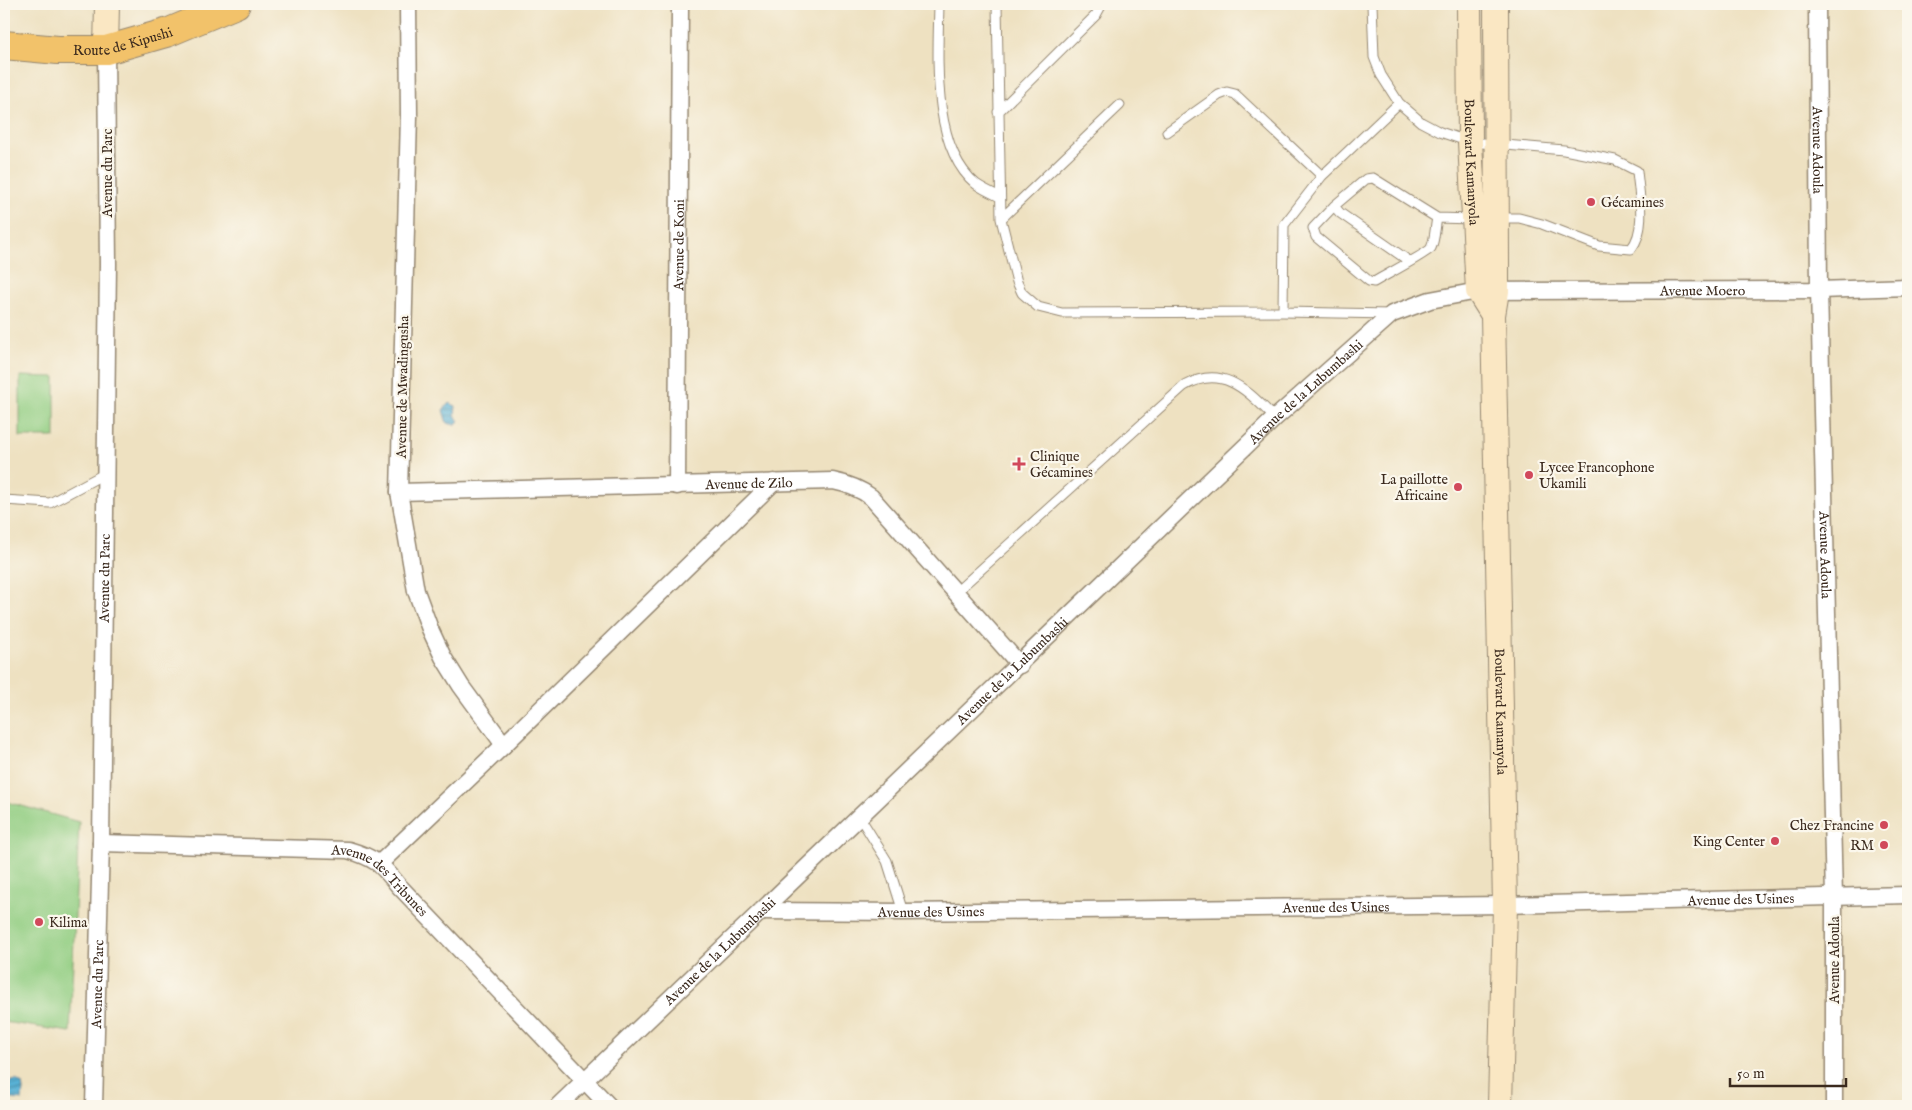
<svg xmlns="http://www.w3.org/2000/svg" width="1912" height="1110" font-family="'IM FELL English',serif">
<defs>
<pattern id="water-rules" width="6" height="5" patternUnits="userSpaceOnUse" patternTransform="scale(1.25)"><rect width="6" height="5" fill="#58b1d5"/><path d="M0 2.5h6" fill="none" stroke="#4a90ac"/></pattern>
</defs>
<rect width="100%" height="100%" fill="#fbf7ec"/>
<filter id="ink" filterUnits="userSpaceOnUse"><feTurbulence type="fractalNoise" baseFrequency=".02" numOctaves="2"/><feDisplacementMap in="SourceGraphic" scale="10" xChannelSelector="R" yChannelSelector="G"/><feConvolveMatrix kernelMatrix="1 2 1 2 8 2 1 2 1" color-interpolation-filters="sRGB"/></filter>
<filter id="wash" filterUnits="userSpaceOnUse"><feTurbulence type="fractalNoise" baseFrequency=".0096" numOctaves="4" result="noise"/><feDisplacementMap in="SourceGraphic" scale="20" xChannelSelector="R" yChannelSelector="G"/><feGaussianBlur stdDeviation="1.12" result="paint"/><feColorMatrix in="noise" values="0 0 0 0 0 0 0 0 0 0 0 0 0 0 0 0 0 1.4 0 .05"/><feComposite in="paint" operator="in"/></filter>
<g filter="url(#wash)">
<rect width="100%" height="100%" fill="#eee1c1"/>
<!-- grass -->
<path fill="#91cd81" stroke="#667c50" d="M20,376l35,1v60h-35z
M4,801l75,21 -9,210 -66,-10z"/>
<!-- water -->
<path fill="url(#water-rules)" stroke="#4a6e7a" d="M449,403l7,3 -1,10 4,5 -4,4 -8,-2 -4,-13z
M16,1080l6,4 1,6 -1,10 -17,-2 1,-10 3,-6z"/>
</g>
<g filter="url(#ink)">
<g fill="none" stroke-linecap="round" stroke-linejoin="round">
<!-- lane casing -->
<g stroke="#948670" stroke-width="11">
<path id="lane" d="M939,4c-1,52 -8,143 37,180 7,5 16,9 24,13
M997,4l4,215 16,63 5,11 16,14 24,6 221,-1 108,2
M1372,4l2,53 7,18 18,28 22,19 19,10 30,10 94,8 51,10 22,11c2,23 10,59 -6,78l-32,-3 -57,-22 -23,-6h-20
M998,112l98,-97 6,-11
M1167,132l52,-37 8,-3 8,2 87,82 -38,49 -1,87
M1322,176l77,-73
M1334,206l6,7 69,48
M1437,218c-2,9 -2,22 -6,30 -3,5 -49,29 -57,34l-5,-1 -53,-44 -3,-9 21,-22 32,-27 7,-1 64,40 36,1
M1001,219l119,-114
M4,500l46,3 54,-29
M956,592l228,-206c40,-23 64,6 91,32
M859,816l28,45 16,51"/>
</g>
<!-- street casing -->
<g stroke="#948670" stroke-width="19">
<g id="street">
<path d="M408,4l1,112 -10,376 17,99 14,38 13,28 18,29 43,59"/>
<path id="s1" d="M1817,4l2,286 15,607v209"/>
<path id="s2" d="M677,486l3,-482"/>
<path id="s3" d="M399,492l434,-11c15,3 26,7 38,16l149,168"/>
<path id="s4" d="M101,843l247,7c28,8 33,14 51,36l210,220"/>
<path d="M380,863l124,-118 270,-263"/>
<path id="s5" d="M762,911l141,1 602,-7 403,-10"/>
<path id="s6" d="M94,1106l7,-263 7,-579 -2,-214"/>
<path id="s7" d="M558,1106l717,-688 117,-104 38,-14 48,-9 341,-1 89,-3"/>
</g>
</g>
<!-- secondary casing -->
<g stroke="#948670" stroke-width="26">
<g id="secondary">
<path id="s8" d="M1469,4l1,138 8,149 15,24"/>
<path id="s9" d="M1496,4l1,256v31l-4,24 12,590 -5,201"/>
<path d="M106,50l1,-46"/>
</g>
</g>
<!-- highway casing -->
<g stroke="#948670" stroke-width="30">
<g id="highway">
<path id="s10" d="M4,45l54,5h48l63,-18 67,-28"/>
</g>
</g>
<!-- lane -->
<use href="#lane" stroke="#fff" stroke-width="9"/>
<!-- street -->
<use href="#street" stroke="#fff" stroke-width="16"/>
<!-- secondary -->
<use href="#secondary" stroke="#fae7c3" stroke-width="24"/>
<!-- highway -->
<use href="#highway" stroke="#f2c26a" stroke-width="28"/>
</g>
</g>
<!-- markers -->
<g fill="#d1495b" stroke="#fbf7ec" stroke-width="2">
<circle cx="1591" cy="202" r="5"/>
<path d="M1016.5 456.5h5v5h5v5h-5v5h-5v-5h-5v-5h5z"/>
<circle cx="1529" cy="475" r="5"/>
<circle cx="1458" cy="487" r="5"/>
<circle cx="1884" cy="825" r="5"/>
<circle cx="1775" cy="841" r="5"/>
<circle cx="1884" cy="845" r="5"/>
<circle cx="39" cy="922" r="5"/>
</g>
<g text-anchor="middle" stroke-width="4.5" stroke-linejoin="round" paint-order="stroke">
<!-- street labels -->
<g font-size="14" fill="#3b2a1e" stroke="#fbf7ec">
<text dy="5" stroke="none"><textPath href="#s10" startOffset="120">Route de Kipushi</textPath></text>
<text dy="5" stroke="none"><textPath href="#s1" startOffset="146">Avenue Adoula</textPath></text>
<text dy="5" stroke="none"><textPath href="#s8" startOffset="158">Boulevard Kamanyola</textPath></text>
<text transform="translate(107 173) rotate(-90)" y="5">Avenue du Parc</text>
<text dy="5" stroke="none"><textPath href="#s2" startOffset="241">Avenue de Koni</textPath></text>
<text dy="5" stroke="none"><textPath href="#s7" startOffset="1464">Avenue Moero</textPath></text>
<text transform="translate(402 387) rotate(-89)" y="5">Avenue de Mwadingusha</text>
<text dy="5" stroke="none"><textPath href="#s7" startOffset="1034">Avenue de la Lubumbashi</textPath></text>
<text dy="5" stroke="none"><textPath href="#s3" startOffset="350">Avenue de Zilo</textPath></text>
<text dy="5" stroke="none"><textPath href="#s1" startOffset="551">Avenue Adoula</textPath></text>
<text dy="5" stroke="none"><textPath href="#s6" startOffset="528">Avenue du Parc</textPath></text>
<text dy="5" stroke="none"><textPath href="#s7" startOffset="629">Avenue de la Lubumbashi</textPath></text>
<text dy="5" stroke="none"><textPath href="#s9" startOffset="708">Boulevard Kamanyola</textPath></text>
<text dy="5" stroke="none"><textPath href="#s4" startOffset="290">Avenue des Tribunes</textPath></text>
<text dy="5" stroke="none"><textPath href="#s5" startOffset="979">Avenue des Usines</textPath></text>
<text dy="5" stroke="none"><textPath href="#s5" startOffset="574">Avenue des Usines</textPath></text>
<text dy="5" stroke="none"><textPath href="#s5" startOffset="169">Avenue des Usines</textPath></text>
<text dy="5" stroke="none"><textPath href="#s7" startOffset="224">Avenue de la Lubumbashi</textPath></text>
<text transform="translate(1834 960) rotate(-90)" y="5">Avenue Adoula</text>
<text dy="5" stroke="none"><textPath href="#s6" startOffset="122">Avenue du Parc</textPath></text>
</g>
<!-- poi labels -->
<g font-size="14" fill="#3b2a1e" stroke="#fbf7ec" text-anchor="start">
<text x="1601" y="207">Gécamines</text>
<text x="1030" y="461">Clinique<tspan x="1030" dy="16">Gécamines</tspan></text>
<text x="1539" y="472">Lycee Francophone<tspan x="1539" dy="16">Ukamili</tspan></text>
<text x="1448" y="484" text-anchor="end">La paillotte<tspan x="1448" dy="16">Africaine</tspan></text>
<text x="1874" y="830" text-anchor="end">Chez Francine</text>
<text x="1765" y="846" text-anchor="end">King Center</text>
<text x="1874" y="850" text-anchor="end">RM</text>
<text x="49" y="927">Kilima</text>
</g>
</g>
<!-- margin -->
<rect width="1912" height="1110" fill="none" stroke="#fbf7ec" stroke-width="20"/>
<!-- scale -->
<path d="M1730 1078v8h116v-8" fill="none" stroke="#3b2a1e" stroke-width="2.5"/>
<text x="1737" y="1078" font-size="15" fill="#3b2a1e" stroke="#fbf7ec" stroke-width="4" paint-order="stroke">50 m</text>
</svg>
